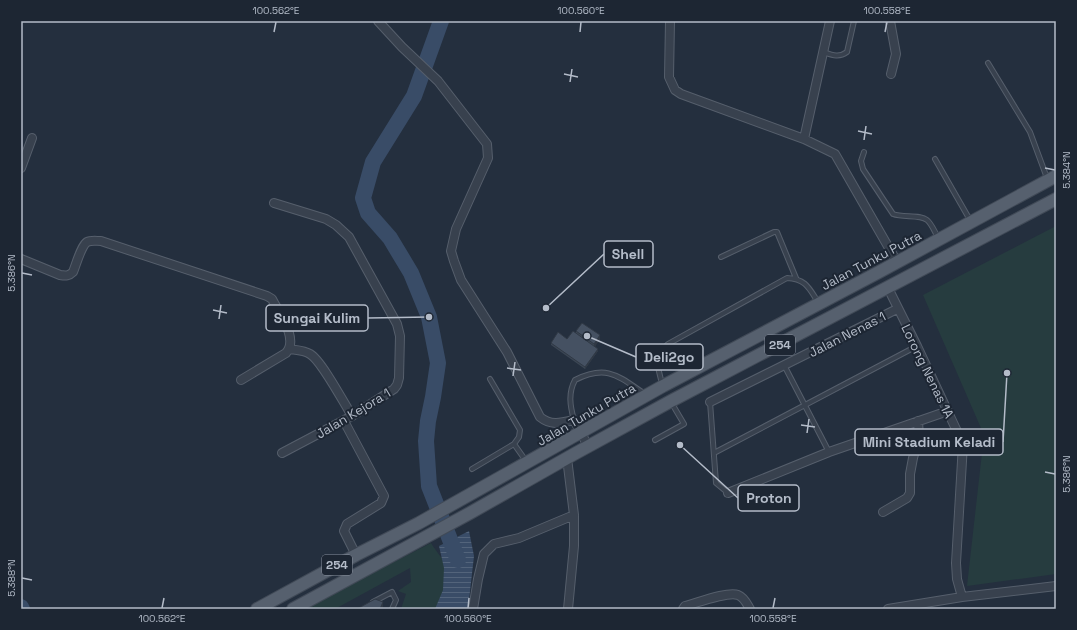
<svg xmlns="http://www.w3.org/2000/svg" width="1077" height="630" font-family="'Space Grotesk',sans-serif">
<defs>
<pattern id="water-rules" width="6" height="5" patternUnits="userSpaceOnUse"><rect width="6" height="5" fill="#394c67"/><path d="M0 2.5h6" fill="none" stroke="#53647b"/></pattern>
</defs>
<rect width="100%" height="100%" fill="#242f3e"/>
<!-- grass -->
<path fill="#263c3f" d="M1056,226v348l-89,12 17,-151 -61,-140z
M431,543c4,7 10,13 13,19 6,14 -3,33 -6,47h-37l5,-15 -8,-3 13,-9 -1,-14 -75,41h-26l-1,-3z"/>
<!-- water -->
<path fill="url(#water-rules)" d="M469,531l5,25 -6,53h-33l8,-19 1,-22 -5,-22z"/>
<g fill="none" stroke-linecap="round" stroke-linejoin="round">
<!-- river -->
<path stroke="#394c67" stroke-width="16" d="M441,21l-27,75 -41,66 -10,36 5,15 22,25 21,35 18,44 9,46 -5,34 -5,24 -2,20 3,45 29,74
M21,607l1,2"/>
<!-- service casing -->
<g stroke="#565f6c" stroke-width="6">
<path id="service" d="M823,52c9,3 16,6 24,0l7,-31
M988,63l42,69 17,46
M864,152l-3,9 2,8 30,45c10,4 27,0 34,6 5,4 8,13 12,19
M935,159l35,61
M721,257l53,-25h3l19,46
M784,365l45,87
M490,379l30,51 -1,7 -5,7 12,17
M662,384c-4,-19 -10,-26 6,-40l119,-66c19,1 22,10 31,24
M710,402l6,81 12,10
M574,420c-4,-14 -6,-27 1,-40 32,-16 43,-4 70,14
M655,440l29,-16 -13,-22
M714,453l203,-107
M472,469l42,-25
M373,602l19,-10 4,8 -4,9"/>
</g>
<!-- minor casing -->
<g stroke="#565f6c" stroke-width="10">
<path id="minor" d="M378,21l24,26 36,34 49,63 1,14 -32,71 -5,22 3,10 7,19 46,72 33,65c11,9 21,6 34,3l14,26
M670,21l-1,56 6,13 6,4 123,45 31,15 62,108
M890,21l6,33 -5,20
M804,139l26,-118
M21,168l11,-30
M274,203l52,16 10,6 13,12 48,87 3,12 -1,42 -2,7 -3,4 -42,27 -70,37
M21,259l39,16c6,1 9,1 13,-3 3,-7 8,-26 14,-30 4,-2 9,-1 14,-1l166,55 5,3c7,14 27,40 14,54l-45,27
M888,288l29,58 46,98 -7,119 1,16 5,18
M289,349c6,1 15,1 21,5 11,6 34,49 42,62
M710,402l187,-93
M344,421l40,75 -3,7 -34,21 -3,7 12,24
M567,458l7,57v31l-6,63
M728,493l101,-41 119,-41
M883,512l24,-14 3,-5v-19l3,-16 6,-21 -1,-16
M473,609l5,-30 6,-25 10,-10 25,-6 55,-23
M683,609l2,-3c12,-3 43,-15 53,-11 6,2 9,9 12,14
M888,609l74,-12 94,-11"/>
</g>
<!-- primary casing -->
<g stroke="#414a57" stroke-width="14">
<path id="primary" d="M257,609l99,-54 63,-32 244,-137 216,-114 177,-96
M293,609l177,-96 106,-60 95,-52 385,-202"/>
</g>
<!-- service -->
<use href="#service" stroke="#38414e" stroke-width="4"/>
<!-- minor -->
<use href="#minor" stroke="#38414e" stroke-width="8"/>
<!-- primary -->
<use href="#primary" stroke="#56606e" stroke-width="12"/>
</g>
<!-- wall -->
<path fill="#3b4654" d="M576,331l24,8 -5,7 3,5 -13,18 -34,-24v-2l16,-4 9,-6z"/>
<!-- shaded-wall -->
<path fill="#303945" d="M600,335v4l-6,9v-4z
M598,349v2l-13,18v-2z
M383,602v6l-1,1h-2z"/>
<!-- building -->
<path fill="#455162" stroke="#303945" d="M582,323l18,12 -6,9 -18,-13z
M573,331l25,18 -13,18 -34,-24 7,-11 9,7z
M375,599l8,3 -3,7h-23z"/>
<!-- ticks -->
<path fill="none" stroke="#b4bcc9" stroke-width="1.5" d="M274,32l2,-10M580,32l1,-10M885,32l2,-10M564,74l14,3M570,82l2,-13M858,131l14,3M864,140l2,-14M1045,168l10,2M22,273l10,2M213,310l14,3M219,319l2,-14M507,368l14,2M513,376l2,-14M801,425l14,2M807,433l2,-14M1045,472l10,2M22,578l10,2M162,608l2,-10M468,608l1,-10M773,608l2,-10"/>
<g text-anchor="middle" stroke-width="4" stroke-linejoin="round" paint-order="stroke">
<!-- shield labels -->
<g fill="#1d2633" stroke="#878f9c" stroke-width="1">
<rect x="765" y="335" width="30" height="20" rx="3"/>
<rect x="322" y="555" width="30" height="20" rx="3"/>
</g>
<g font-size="12" font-weight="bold" fill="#b4bcc9">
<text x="780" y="349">254</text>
<text x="337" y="569">254</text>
</g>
<!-- street labels -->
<g font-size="13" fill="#b4bcc9" stroke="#1d2633">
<text transform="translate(871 260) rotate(-28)" y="5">Jalan Tunku Putra</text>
<text transform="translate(847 334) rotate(-27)" y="5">Jalan Nenas 1</text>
<text transform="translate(928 371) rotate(64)" y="5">Lorong Nenas 1A</text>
<text transform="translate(353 413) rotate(-31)" y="5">Jalan Kejora 1</text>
<text transform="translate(586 414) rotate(-30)" y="5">Jalan Tunku Putra</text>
</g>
</g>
<!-- callouts -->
<path fill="none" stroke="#b4bcc9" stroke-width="1.5" d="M546 308L604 254M429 317L368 318M587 336L636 357M1007 373L1003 442M680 445L738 498"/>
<g fill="#b4bcc9" stroke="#1d2633" stroke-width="1.5">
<circle cx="546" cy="308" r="4"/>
<circle cx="429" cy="317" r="4"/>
<circle cx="587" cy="336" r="4"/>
<circle cx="1007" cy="373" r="4"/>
<circle cx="680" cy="445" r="4"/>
</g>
<g fill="#1d2633" stroke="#b4bcc9" stroke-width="1.5">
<rect x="604" y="241" width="49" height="26" rx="4"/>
<rect x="266" y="305" width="102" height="26" rx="4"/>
<rect x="636" y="344" width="67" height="26" rx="4"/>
<rect x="855" y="429" width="148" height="26" rx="4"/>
<rect x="738" y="485" width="61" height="26" rx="4"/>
</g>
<g font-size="14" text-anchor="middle" font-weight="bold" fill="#b4bcc9">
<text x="628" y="259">Shell</text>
<text x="317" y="323">Sungai Kulim</text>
<text x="669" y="362">Deli2go</text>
<text x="929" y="447">Mini Stadium Keladi</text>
<text x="769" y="503">Proton</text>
</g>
<!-- border -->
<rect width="1077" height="630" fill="none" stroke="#1d2633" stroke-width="44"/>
<rect x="22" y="22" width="1033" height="586" fill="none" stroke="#b4bcc9" stroke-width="1.5"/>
<g font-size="10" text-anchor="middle" fill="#b4bcc9">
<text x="276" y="14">100.562°E</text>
<text x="581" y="14">100.560°E</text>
<text x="887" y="14">100.558°E</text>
<text transform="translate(1066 170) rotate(-90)" y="4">5.384°N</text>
<text transform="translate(11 273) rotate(-90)" y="4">5.386°N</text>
<text transform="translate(1066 474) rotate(-90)" y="4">5.386°N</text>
<text transform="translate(11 578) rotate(-90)" y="4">5.388°N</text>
<text x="162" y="622">100.562°E</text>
<text x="468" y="622">100.560°E</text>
<text x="773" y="622">100.558°E</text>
</g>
</svg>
